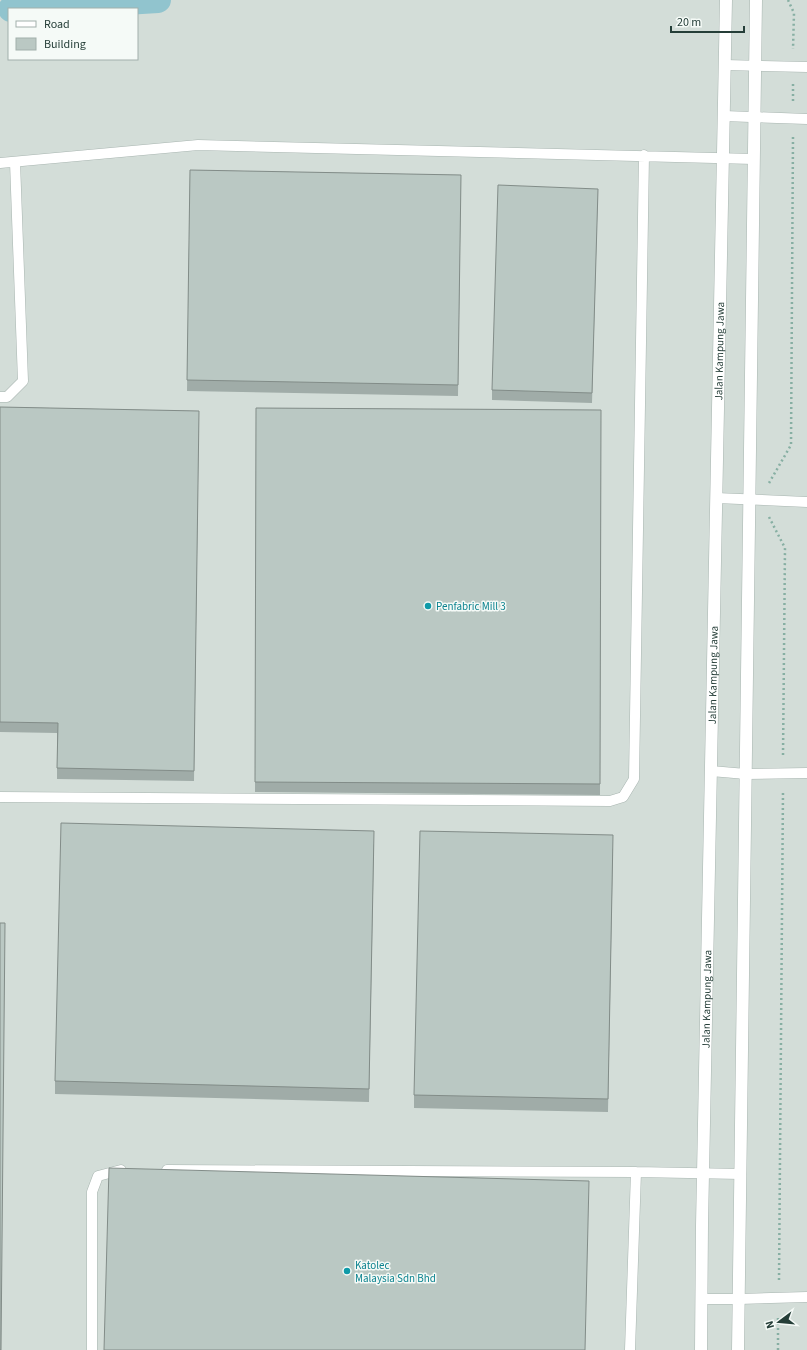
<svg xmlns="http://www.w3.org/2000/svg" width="807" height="1350" font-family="'Source Sans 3',sans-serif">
<rect width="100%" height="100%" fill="#e5ede9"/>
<!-- built -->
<path fill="#d3ddd8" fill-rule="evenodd" d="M0,0h807v1350h-807zM9,9h128v50h-128z"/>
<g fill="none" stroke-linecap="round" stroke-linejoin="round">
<!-- canal -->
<path stroke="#91c4ce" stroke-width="26" d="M11,9l147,-9"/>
<!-- service casing -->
<g stroke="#a8b5b0" stroke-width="11">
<path id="service" d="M725,65l82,2
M724,116l83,3
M0,163l198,-18 556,14
M0,397h7l16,-16 -8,-219
M716,498l91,4
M711,771l35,3 61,-1
M0,797l610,4 13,-4 11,-18 10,-624
M167,1170l469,2 105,2
M701,1299h38l68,-2
M92,1350v-158l6,-16 23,-6
M630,1350l6,-178"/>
</g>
<!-- tertiary casing -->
<g stroke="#a8b5b0" stroke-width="13">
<g id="tertiary">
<path id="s1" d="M701,1350l1,-125 24,-1225"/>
<path d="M738,1350l18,-1350"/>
</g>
</g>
<!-- path -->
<path stroke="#87afa3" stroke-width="2.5" stroke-dasharray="2 3" stroke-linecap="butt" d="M788,0l6,13 -1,36
M793,101v-17
M769,483l22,-38 2,-309
M769,517l16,31 -2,208
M779,1280l4,-489
M778,1350v-35"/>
<!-- service -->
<use href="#service" stroke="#fff" stroke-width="10"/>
<!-- tertiary -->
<use href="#tertiary" stroke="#fff" stroke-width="12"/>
</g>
<!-- wall -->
<path fill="#a0aca8" d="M190,170l271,5 -3,221 -271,-5z
M598,189l-6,214 -100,-3v-10z
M0,407l199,4 -5,370 -137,-2v-46l-57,-1z
M256,408l345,2 -1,385 -345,-3z
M374,844l-5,258 -314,-8v-13z
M613,848l-5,264 -194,-4v-13z"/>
<!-- building -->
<path fill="#bac8c3" stroke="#828c88" d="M190,170l271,5 -3,210 -271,-5z
M498,185l100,4 -6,204 -100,-3z
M0,407l199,4 -5,360 -137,-3 1,-45 -58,-1z
M256,408l345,2 -1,374 -345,-2z
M61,823l313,8 -5,258 -314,-8z
M420,831l193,4 -5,264 -194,-4z
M0,923h5l-4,427h-1z
M109,1168l480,13 -4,169h-481z"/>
<!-- markers -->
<g fill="#0f9aa8" stroke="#f5faf7" stroke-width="1.5">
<circle cx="428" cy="606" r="4"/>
<circle cx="347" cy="1271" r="4"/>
</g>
<g text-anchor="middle" stroke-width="3" stroke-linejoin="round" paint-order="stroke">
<!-- street labels -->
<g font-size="11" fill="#253e38" stroke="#f5faf7">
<text dy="4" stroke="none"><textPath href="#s1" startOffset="999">Jalan Kampung Jawa</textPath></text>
<text dy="4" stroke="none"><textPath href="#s1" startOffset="675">Jalan Kampung Jawa</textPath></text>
<text dy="4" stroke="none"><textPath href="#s1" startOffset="351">Jalan Kampung Jawa</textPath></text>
</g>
<!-- culture labels -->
<g font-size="11" fill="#0d838f" stroke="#f5faf7" text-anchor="start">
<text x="436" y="610">Penfabric Mill 3</text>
<text x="355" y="1269">Katolec<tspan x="355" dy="13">Malaysia Sdn Bhd</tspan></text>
</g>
</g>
<!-- legend -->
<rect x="8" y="8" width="130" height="52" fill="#f5faf7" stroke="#a2afab"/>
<rect x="16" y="21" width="20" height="6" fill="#ffffff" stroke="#a2afab"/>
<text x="44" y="28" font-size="12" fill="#253e38">Road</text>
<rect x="16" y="38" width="20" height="12" fill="#bac8c3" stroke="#a2afab"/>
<text x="44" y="48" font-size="12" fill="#253e38">Building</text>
<!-- north arrow -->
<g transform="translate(779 1322) rotate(254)" stroke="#f5faf7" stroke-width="3" paint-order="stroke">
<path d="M0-3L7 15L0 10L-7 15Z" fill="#253e38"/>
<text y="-6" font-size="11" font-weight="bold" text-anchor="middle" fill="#253e38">N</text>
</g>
<!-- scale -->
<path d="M671 26v6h73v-6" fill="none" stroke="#253e38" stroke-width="2"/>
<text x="677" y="26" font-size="12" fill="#253e38" stroke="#f5faf7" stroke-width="3" paint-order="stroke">20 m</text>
</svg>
